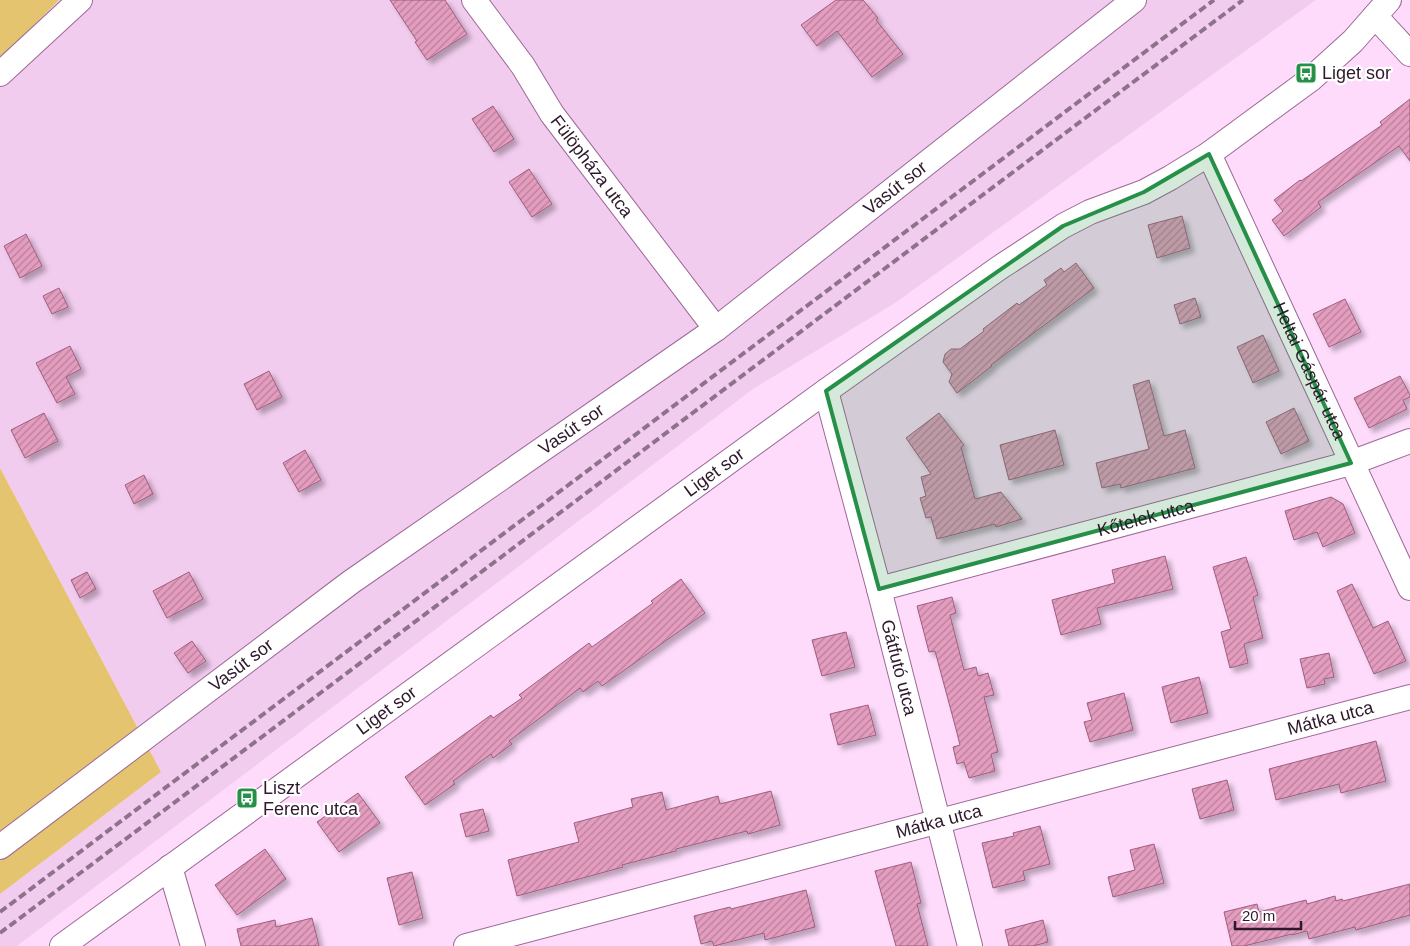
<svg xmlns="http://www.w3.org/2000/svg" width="1410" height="946" font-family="Arial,sans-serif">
<defs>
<pattern id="building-hatch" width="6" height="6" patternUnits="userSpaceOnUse" patternTransform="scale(1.25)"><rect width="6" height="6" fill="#e49dbf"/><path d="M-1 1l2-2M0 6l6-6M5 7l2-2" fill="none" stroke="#b97f9b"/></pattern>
<filter id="shadow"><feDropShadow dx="4.5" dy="4.5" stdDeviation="2.5" flood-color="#0004"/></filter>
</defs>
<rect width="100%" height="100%" fill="#fedbfb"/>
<!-- built -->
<path fill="#f2ccee" d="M59,0h1257l-421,303 -142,86 -736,557h-17v-52l161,-122 -161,-304v-408z"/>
<!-- green -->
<path fill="#e4c46e" d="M0,0h59l-59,60z
M0,468l161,304 -161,122z"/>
<!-- building -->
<path fill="url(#building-hatch)" stroke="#9e5d7e" filter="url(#shadow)" d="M390,0h55l22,34 -40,26 -12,-18 2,-1z
M836,0h27l15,18 -2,2 27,34 -31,23 -35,-46 -20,15 -16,-21z
M1410,99v62l-11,-15 -81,56 3,5 -37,29 -12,-16 11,-9 -9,-11 26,-20 1,1 81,-56 -2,-3z
M493,106l21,33 -20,13 -22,-33z
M529,169l23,35 -20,13 -23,-35z
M1182,216l8,32 -33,10 -9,-33z
M26,234l16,32 -22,12 -16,-32z
M1076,263l18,25 -103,77 1,1 -35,27 -8,-11 3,-8 -9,-12 2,-8 6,-5h9l24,-18 -1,-2 34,-26 2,2 28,-20 -3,-5 17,-12 3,4z
M59,288l9,19 -16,7 -9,-18z
M1195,298l6,19 -21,7 -6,-19z
M1345,299l16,33 -32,15 -16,-33z
M1263,335l16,36 -26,12 -16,-36z
M70,346l11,23 -15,8 9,17 -18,9 -21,-40z
M269,371l13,26 -25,13 -13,-26z
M1400,376l10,19v2l-7,3 4,9 -38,19 -15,-30z
M1149,380l15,56 21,-6 10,38 -74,20 -1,-4 -18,4 -6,-25 53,-14 -16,-64z
M1294,408l15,33 -28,13 -15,-32z
M44,413l14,28 -33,17 -14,-28z
M939,413l25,32 -3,2 14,52 26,-7 21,27 -26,8 -1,-3 -58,15 -6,-22 -5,1 -6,-20 6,-2 -5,-19 10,-3 -25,-36z
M1055,430l9,35 -55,15 -9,-35z
M305,450l16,30 -22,12 -16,-29z
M144,475l9,19 -19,10 -9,-19z
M1331,497l12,7 12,29 -32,14 -6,-15 -23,8 -9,-29z
M1165,556l8,33 -76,19 4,16 -40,11 -9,-35 63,-17 -3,-13z
M1246,557l12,38 -5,2 10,41 -19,6 4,19 -18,5 -9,-36 10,-3 -18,-62z
M87,572l9,17 -16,9 -9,-18z
M189,572l14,27 -36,19 -14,-27z
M681,579l24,34 -103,73 -4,-5 -15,11 -3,-4 -71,53 3,3 -19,14 -2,-4 -38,27 2,3 -30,21 -20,-28 86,-62 2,3 29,-20 -3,-3 70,-52 3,4 61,-44 -2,-2z
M1352,584l21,44 15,-7 18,40 -32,13 -37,-83z
M952,597l4,16 -6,2 14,55 12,-3 2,9 10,-3 6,22 -10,2 14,55 -7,2 4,17 -26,7 -5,-16 -7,2 -4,-17 7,-2 -4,-16 -21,-78 -6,1 -12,-46z
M846,632l9,35 -33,9 -10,-36z
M192,641l14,20 -18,12 -14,-20z
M1329,653l5,24 -10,2 1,5 -18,4 -7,-29z
M1199,677l9,36 -37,10 -9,-36z
M1124,693l9,37 -43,12 -6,-20 8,-2 -5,-17z
M868,705l8,30 -38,10 -8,-31z
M1376,741l10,40 -45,12 -2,-9 -63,16 -7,-31z
M1227,780l7,30 -34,9 -8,-30z
M771,791l9,34 -32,9 -1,-3 -71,18v2l-54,14 1,2 -106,29 -9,-36 71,-18 -5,-19 59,-16 -2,-8 31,-7 4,18 52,-14 2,8z
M358,793l22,30 -41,29 -22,-30z
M483,809l6,22 -23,6 -6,-23z
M1040,826l10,38 -27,7 2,9 -32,8 -11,-45 32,-7 -1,-3z
M1154,844l10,39 -51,14 -5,-20 27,-7 -5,-20z
M265,849l21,30 -49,36 -22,-30z
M911,862l10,41 -4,1 11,42h-32l-21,-75z
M412,872l11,46 -24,7 -12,-47z
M1410,884v31l-54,15 -1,-3 -46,12 -2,-8 -15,4v-1l-48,12h-12l-8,-34 33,-8 2,8 47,-12 1,4 28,-8 1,5 6,-2 1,2z
M806,890l9,37 -50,13 -1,-7 -50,13 -2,-5 -11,3 -7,-28 36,-9 1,2z
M312,918l7,28h-78l-4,-17 38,-9 1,7z
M1043,920l5,22 -15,4h-24l-4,-16z"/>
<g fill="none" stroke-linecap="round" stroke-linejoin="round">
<!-- street casing -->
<g stroke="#9c6898" stroke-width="26">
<g id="street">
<path id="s1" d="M474,0l49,66 29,48 164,215"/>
<path d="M1375,16l35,38"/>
<path d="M0,74l80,-74"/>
<path id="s2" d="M1209,154l201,434"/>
<path id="s3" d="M826,391l53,198 91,357"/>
<path id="s4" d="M879,589l472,-126 59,-22"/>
<path id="s5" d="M0,847l351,-265 365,-253 418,-329"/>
<path d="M170,867l23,79"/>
<path id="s6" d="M62,946l764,-555 173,-123 64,-42 27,-14 54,-20 26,-14 39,-24 102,-75 42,-38 36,-41"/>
<path id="s7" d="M466,946l944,-249"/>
</g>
</g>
<!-- street -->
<use href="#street" stroke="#fff" stroke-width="24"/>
<!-- rail -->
<path stroke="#8e728b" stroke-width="4" stroke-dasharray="8 4" stroke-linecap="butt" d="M0,912l1214,-912
M0,933c415,-310 828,-623 1243,-933"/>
</g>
<!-- marked area -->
<path fill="#269048" fill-opacity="0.2" stroke="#269048" stroke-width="4" stroke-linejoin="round" d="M1209,154l142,309 -472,126 -53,-198 237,-165 81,-34z"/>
<!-- icons -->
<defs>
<g id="bus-square" transform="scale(1.125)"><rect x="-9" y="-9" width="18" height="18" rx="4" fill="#269048" stroke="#fff"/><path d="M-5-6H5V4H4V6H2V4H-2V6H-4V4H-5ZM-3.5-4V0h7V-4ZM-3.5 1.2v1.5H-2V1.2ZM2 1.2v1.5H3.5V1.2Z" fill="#fff"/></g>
</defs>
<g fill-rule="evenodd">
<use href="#bus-square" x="1306" y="73"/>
<use href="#bus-square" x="247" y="798"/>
</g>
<g text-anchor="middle" stroke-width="4.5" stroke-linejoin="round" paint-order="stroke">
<!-- poi labels -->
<g font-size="18" fill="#2e192c" stroke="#fff" text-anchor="start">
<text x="1322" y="79">Liget sor</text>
<text x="263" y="794">Liszt<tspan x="263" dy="21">Ferenc utca</tspan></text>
</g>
<!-- street labels -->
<g font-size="18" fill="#2e192c" stroke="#fff">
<text dy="6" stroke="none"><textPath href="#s1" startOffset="204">Fülöpháza utca</textPath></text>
<text dy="6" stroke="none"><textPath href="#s5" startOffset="1112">Vasút sor</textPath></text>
<text dy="6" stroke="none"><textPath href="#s2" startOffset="239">Heltai Gáspár utca</textPath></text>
<text dy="6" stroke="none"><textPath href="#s5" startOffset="708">Vasút sor</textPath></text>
<text dy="6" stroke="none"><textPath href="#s6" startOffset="806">Liget sor</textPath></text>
<text dy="6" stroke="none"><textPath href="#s4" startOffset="276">Kőtelek utca</textPath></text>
<text dy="6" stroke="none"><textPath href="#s5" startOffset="302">Vasút sor</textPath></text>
<text dy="6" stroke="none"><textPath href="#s3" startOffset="286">Gátfutó utca</textPath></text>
<text dy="6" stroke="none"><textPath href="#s6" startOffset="401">Liget sor</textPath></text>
<text dy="6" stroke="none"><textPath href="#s7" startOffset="894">Mátka utca</textPath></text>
<text dy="6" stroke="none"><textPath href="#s7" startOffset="489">Mátka utca</textPath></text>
</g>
</g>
<!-- scale -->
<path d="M1235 921v8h66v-8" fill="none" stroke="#2e192c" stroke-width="2.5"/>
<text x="1242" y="921" font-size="15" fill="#2e192c" stroke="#ffffff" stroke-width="4" paint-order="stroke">20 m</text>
</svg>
